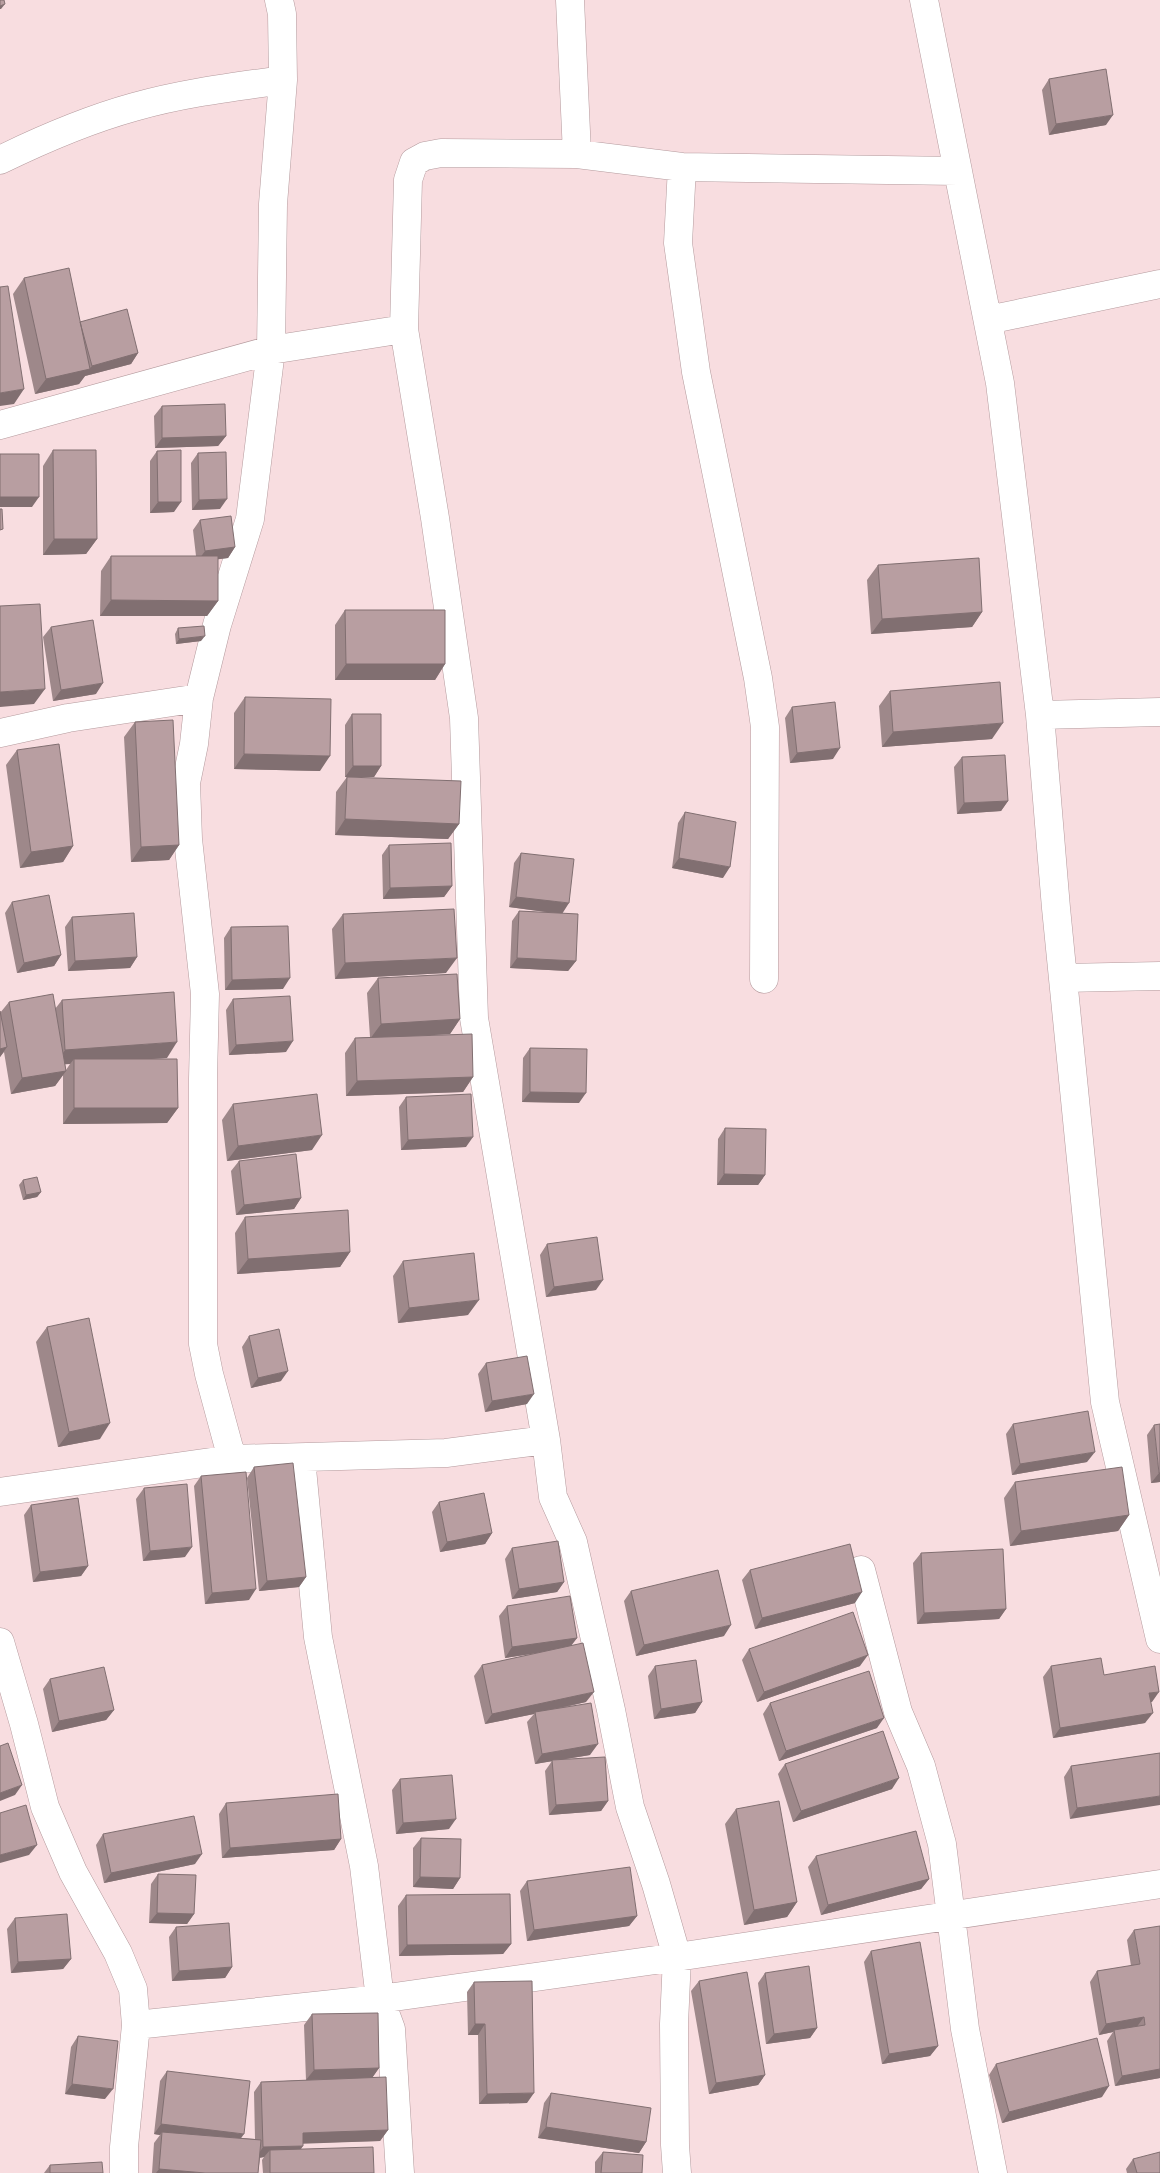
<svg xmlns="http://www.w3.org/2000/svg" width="1160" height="2173" font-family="'Times New Roman',serif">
<rect width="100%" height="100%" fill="#f8dde0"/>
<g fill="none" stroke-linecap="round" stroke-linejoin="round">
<!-- minor casing -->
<g stroke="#b49a9d" stroke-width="29">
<path id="minor" d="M570,0l7,154
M924,0l76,383 40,332 16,193 49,494 55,237
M0,160c43,-21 87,-40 134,-53 49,-14 99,-20 149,-27
M682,167l-4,76 18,129 62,306 7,49 -1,252
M988,320l172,-36
M0,425l271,-75 133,-21
M1040,715l120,-3
M0,733l68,-15 131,-20
M1063,978l97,-2
M546,1440l-72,-422 -10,-300 -29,-200 -31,-189 4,-149 6,-18 11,-6 16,-3 136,1 105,13 276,4
M301,1458l17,179 46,229 16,133 11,30 9,144
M232,1459l-23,-85 -6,-30v-265l2,-85 -17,-155 -2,-56 8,-39 5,-46 18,-73 33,-106 21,-169 2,-146 10,-124 -1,-66 -3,-14
M0,1492l232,-33 214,-6 100,-13 7,57 20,45 38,168 19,97 26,77 21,73 -3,67 1,121 2,28
M861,1570l37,142 23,54 21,78 23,185 28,144
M0,1642l24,82 21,83 28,65 45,81 15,36 3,36 -12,122v26
M136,2025l244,-26 297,-42 483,-73"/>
</g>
<!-- minor -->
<use href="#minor" stroke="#fff" stroke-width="28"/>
</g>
<!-- wall -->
<path fill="#9e888a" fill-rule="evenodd" d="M1049,79l57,46 -57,10 -7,-45z
M24,278l56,44 58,31 -7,11 -46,12 -6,8 -44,10 -22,-100z
M162,406l64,30 -8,10 -63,2 -1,-32z
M53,450l44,89 -11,15 -43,1v-89z
M157,451l17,61 -24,1v-52z
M198,453l22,56 -28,1 -1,-47z
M200,520l35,27 -7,11 -10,1v42l-11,15h-107l1,-45 10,-15h85l-3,-26z
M878,565l104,47 -10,15 -101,7 -4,-54z
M345,610l100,54 -10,16h-100v-55z
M51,627l45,67 -43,7 -10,-64z
M178,628l23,13 -25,3 -1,-10z
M890,691l102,48 -110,8 -3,-41z
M245,697l75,74 -86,-2v-56z
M792,707l41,52 -43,4 -5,-45z
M352,714l29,52 -7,11h-29v-52z
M135,722l44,123 -10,15 -38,2 -7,-125z
M17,750l56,96 -10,16 -43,6 -14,-103z
M962,757l46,44 -7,10 -44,3 -3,-47z
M347,777l112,47 -11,15 -113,-4 1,-43z
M685,812l38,66 -51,-10 6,-45z
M389,845l63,41 -8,11 -61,2 -1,-44z
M521,853l41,60 14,48 -8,10 -58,-3 2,-47 7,-10 33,2 -43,-6 5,-44z
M12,902l49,53 -7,11 -37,7 -12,-60z
M343,914l103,59 -111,6 -3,-50z
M72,917l65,40 -7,11 -62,3 -3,-44z
M231,927l52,62 -58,1 -1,-52z
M378,978l82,41 -10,15 -20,1 43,42 -10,15 -117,4 -1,-43 10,-15 15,-1 -3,-44z
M233,999l53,53 -57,3 -3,-45z
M62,1000l105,58 -19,1 30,49 -11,15 -104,1v-49l-8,11 -44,8 -7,-42 -4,5v-44l9,-11 46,7zM65,1064h5l-4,6z
M530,1048l49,55 -57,-1 1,-44z
M406,1097l60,50 -65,3 -2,-43z
M233,1104l79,46 -85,11 -5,-41z
M725,1128l40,47 -7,10h-41l1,-46z
M239,1161l62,37 -7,11 -58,6 -5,-44z
M23,1180l18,12 -4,5 -14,3 -4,-15z
M245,1217l105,35 -10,15 -103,7 -2,-41z
M547,1244l49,46 -50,7 -6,-42z
M403,1261l65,54 -70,8 -5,-47z
M47,1327l53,112 -42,8 -22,-105z
M249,1336l32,45 -30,7 -9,-41z
M486,1363l41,41 -42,8 -7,-38z
M1013,1424l74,38 -75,13 -6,-41z
M1154,1425l6,57 -9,1 -4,-48z
M254,1467l52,110 -7,10 -40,4 -12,-113z
M201,1476l48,124 -44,4 -11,-118z
M1015,1482l114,33 -11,16 -108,15 -6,-48z
M144,1488l41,69 -42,4 -7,-62z
M439,1502l53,31 -7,11 -45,8 -8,-40z
M31,1505l57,61 -7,10 -48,6 -9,-67z
M512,1548l52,34 -7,10 -45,7 -7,-40z
M921,1553l85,56 -7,10 -82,5 -4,-61z
M750,1570l105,33 -100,26 -13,-49z
M631,1591l93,45 -88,20 -12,-55z
M507,1606l70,32 -6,8 15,56 -20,5 24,48 -30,5 48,41 -7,10 -52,4 -4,-44 7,-10 -17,3 -8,-42 7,-8 -49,10 -11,-48 8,-11 56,-12 -33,5 -6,-42z
M749,1649l111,17 -103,36 -15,-42z
M655,1666l47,36 -7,11 -41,6 -6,-43z
M1051,1666l53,9 48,27h-1l-6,21 -92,15 -10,-61z
M50,1679l64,31 -8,10 -54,12 -9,-43z
M770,1703l107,25 -98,33 -16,-47z
M1160,1753l-90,66 -6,-42 7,-11z
M785,1764l107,25 -99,33 -15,-48z
M400,1779l49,50 -53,5 -4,-44z
M226,1803l115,36 -7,11 -112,8 -3,-44z
M736,1809l61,93 -10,15 -43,8 -19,-101z
M103,1834l92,30 -91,19 -8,-38z
M421,1838l39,40 -7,11 -40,-2v-39z
M816,1856l113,23 -8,10 -100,26 -13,-48z
M158,1874l36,40 -7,10 -38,-1 2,-39z
M527,1881l110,35 -8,10 -102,15 -7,-50z
M406,1895l105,49 -8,10 -104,2 -1,-50z
M15,1918l56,41 -8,10 -52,4 -4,-44z
M176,1927l56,40 -7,11 -53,3 -3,-44z
M1134,1930l26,148 -45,8 -8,-45 6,-9 -14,3 -9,-53 7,-11 34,-5 -4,-26z
M871,1951l67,95 -8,10 -48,8 -18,-102z
M765,1973l52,55 -7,10 -44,6 -8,-61z
M699,1981l66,94 -7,10 -49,9 -18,-103z
M474,1982l53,121 -48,1 -1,-69h-10l-1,-43z
M312,2014l67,54 -7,10 16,52 -8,11 -77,2 -2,6 73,24h-111l-1,-13 2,-3 -4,1 -2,15h-106l2,-30 6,-8 -6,-1 6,-53 7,-10 74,67 14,1 -1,-47 7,-10 45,-2 -2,-55z
M78,2036l27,63 -40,-5 6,-47z
M996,2064l106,33 -100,26 -13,-48z
M551,2093l95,49 -7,11 -101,-15 6,-35z
M603,2152l39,21h-47v-11z
M1133,2159l27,14h-33l-1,-4z
M50,2165l53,8h-59z"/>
<!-- shaded-wall -->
<path fill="#816f71" d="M5,4l-4,5h-1v-3z
M1113,115l-7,10 -57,10 7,-11z
M138,353l-7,11 -46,12 -6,8 -44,10 11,-15 43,-10 3,-3z
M24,389l-10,15 -14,2v-13z
M226,436l-8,10 -63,2 7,-10z
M0,497h39l-7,10h-32z
M227,499l-7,10 -28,1 7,-10z
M158,502h23l-7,10 -24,1z
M54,539h43l-11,15 -43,1z
M235,547l-7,11 -31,4 8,-11z
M111,600l107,1 -11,15h-107z
M982,612l-10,15 -101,7 11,-15z
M205,636l-4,5 -25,3 3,-5z
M346,664h99l-10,16h-100z
M103,683l-7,11 -43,7 8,-11z
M45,689l-11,15 -34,3v-15z
M1003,723l-11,16 -110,8 11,-15z
M840,748l-7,11 -43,4 7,-10z
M244,754l86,2 -10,15 -86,-2z
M353,766h28l-7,11h-29z
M1008,801l-7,10 -44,3 7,-11z
M345,819l114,5 -11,15 -113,-4z
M179,845l-10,15 -38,2 10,-15z
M73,846l-10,16 -43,6 11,-16z
M679,858l51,9 -7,11 -51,-10z
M452,886l-8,11 -61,2 7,-11z
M516,897l53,6 -7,11 -53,-7z
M61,955l-7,11 -37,7 7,-10z
M137,957l-7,11 -62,3 7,-10z
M457,958l-11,15 -111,6 10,-16z
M517,958l59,3 -8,10 -58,-3z
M290,978l-7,11 -58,1 7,-10z
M460,1019l-10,15 -80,5 11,-15z
M293,1041l-7,11 -57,3 7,-10z
M177,1042l-10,16 -93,6v-5l-4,5 -15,1 10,-15z
M7,1047l-7,10v-8z
M66,1071l-11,15 -44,8 11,-16z
M473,1077l-10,15 -117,4 11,-15z
M530,1092l56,1 -7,10 -57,-1z
M74,1108h104l-11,15 -104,1z
M322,1135l-10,15 -85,11 11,-15z
M473,1137l-7,10 -65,3 7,-10z
M724,1174l41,1 -7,10h-41z
M41,1192l-4,5 -14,3 3,-5z
M301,1198l-7,11 -58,6 8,-10z
M350,1252l-10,15 -103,7 11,-15z
M603,1280l-7,10 -50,7 8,-10z
M479,1300l-11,15 -70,8 11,-15z
M288,1371l-7,10 -30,7 7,-10z
M534,1394l-7,10 -42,8 7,-11z
M110,1423l-10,16 -42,8 11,-15z
M1095,1452l-8,10 -75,13 8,-11z
M1159,1473h1v9l-9,1z
M1129,1515l-11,16 -108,15 11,-15z
M492,1533l-7,11 -45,8 7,-10z
M192,1547l-7,10 -42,4 7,-10z
M88,1566l-7,10 -48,6 7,-10z
M306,1577l-7,10 -40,4 8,-10z
M564,1582l-7,10 -45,7 7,-10z
M256,1589l-7,11 -44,4 7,-11z
M862,1592l-7,11 -100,26 7,-11z
M1006,1609l-7,10 -82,5 7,-11z
M731,1625l-7,11 -88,20 8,-11z
M577,1638l-8,10 -64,10 7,-11z
M868,1655l-8,11 -103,36 7,-10z
M594,1692l-8,10 -51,11v-1l-1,2 -49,10 7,-10z
M1159,1692l-7,10 -10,1 7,-10z
M702,1702l-7,11 -41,6 7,-10z
M114,1710l-8,10 -54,12 7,-11z
M1153,1713l-8,10 -92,15 7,-10z
M884,1718l-7,10 -98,33 7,-10z
M598,1744l-8,11 -55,9 7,-10z
M899,1778l-7,11 -99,33 8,-11z
M22,1785l-7,10 -15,6v-8z
M1160,1796v9l-90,14 7,-11z
M608,1801l-7,10 -52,4 7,-10z
M456,1819l-7,10 -53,5 7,-11z
M341,1839l-7,11 -112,8 8,-10z
M37,1845l-8,10 -29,8v-8z
M202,1854l-7,10 -91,19 7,-10z
M420,1877l40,1 -7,11 -40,-2z
M929,1879l-8,10 -100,26 7,-10z
M797,1902l-10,15 -43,8 10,-15z
M157,1913l37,1 -7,10 -38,-1z
M637,1916l-8,10 -102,15 7,-11z
M511,1944l-8,10 -104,2 8,-11z
M71,1959l-8,10 -52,4 7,-11z
M232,1967l-7,11 -53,3 7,-10z
M1144,2017l-8,11 -22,2 -1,2 -14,3 7,-11z
M475,2024h10l-7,11h-10z
M817,2028l-7,10 -44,6 8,-10z
M938,2046l-8,10 -48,8 7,-10z
M379,2068l-7,10 -66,2 8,-10z
M1160,2069v9l-45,8 7,-10z
M765,2075l-7,10 -49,9 7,-11z
M72,2084l41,5 -8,10 -40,-5z
M1109,2086l-7,11 -100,26 7,-11z
M534,2093l-7,10 -48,1 8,-10z
M161,2124l83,10 -7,10 -75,-12 -2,3 -6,-1z
M546,2127l100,15 -7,11 -101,-15z
M388,2130l-8,11 -85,3 8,-11z
M303,2146l-7,10 -26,-6 -6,7 -8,1 7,-11z
M159,2169l46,4h-49z"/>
<!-- building -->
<path fill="#b89ea1" stroke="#816f71" d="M0,0h4l1,4 -5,2z
M1106,69l7,46 -57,9 -7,-45z
M69,268l21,101 -44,10 -22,-101z
M8,286l16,103 -24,4v-106z
M127,309l11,44 -46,13 -12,-44z
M225,404l1,32 -64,2v-32z
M53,450h43l1,89h-43z
M181,450v52h-23l-1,-51z
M226,452l1,47 -28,1 -1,-47z
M0,454h39v43h-39z
M0,509h2l1,20 -3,1z
M231,516l4,31 -30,4 -5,-31z
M111,556h107v45l-107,-1z
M979,558l3,54 -100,7 -4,-54z
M40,604l5,85 -45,3v-86z
M345,610h100v54h-99z
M93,620l10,63 -42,7 -10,-63z
M204,626l1,10 -26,3 -1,-11z
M1000,682l3,41 -110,9 -3,-41z
M245,697l86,2 -1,57 -86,-2z
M835,702l5,46 -43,5 -5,-46z
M352,714h29v52h-28z
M173,720l6,125 -38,2 -6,-125z
M59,744l14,102 -42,6 -14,-102z
M1005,755l3,46 -44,2 -2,-46z
M347,777l114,4 -2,43 -114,-5z
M685,812l51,10 -6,45 -51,-9z
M451,843l1,43 -62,2 -1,-43z
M521,853l53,6 -5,44 -53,-6z
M49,895l12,60 -37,8 -12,-61z
M454,909l3,49 -112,5 -2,-49z
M519,911l59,3 -2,47 -59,-3z
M134,913l3,44 -62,4 -3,-44z
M288,926l2,52 -58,2 -1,-53z
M457,974l3,45 -79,5 -3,-46z
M174,992l3,50 -112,8 -3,-50z
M53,994l13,77 -44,7 -13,-76z
M290,996l3,45 -57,4 -3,-46z
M0,1011l7,36 -7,2z
M472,1034l1,43 -116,4 -2,-43z
M530,1048l57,1 -1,44 -56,-1z
M74,1059h103l1,49h-104z
M317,1094l5,41 -84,11 -5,-42z
M471,1094l2,43 -65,3 -2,-43z
M725,1128l41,1 -1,46 -41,-1z
M296,1154l5,44 -57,7 -5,-44z
M37,1177l4,15 -15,3 -3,-15z
M348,1210l2,42 -102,7 -3,-42z
M597,1237l6,43 -49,7 -7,-43z
M474,1253l5,47 -70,8 -6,-47z
M89,1318l21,105 -41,9 -22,-105z
M279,1329l9,42 -30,7 -9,-42z
M527,1356l7,38 -42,7 -6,-38z
M1088,1411l7,41 -75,12 -7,-40z
M1160,1424v49h-1l-5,-48z
M293,1463l13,114 -39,4 -13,-114z
M1122,1467l7,48 -108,16 -6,-49z
M246,1472l10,117 -44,4 -11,-117z
M187,1484l5,63 -42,4 -6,-63z
M484,1493l8,40 -45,9 -8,-40z
M78,1498l10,68 -48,6 -9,-67z
M558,1541l6,41 -45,7 -7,-41z
M850,1544l12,48 -100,26 -12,-48z
M1003,1549l3,60 -82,4 -3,-60z
M718,1570l13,55 -87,20 -13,-54z
M570,1596l7,42 -65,9 -5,-41z
M853,1612l15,43 -104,37 -15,-43z
M583,1643l11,49 -102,22 -10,-49z
M1101,1658l3,17 51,-9 4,26 -10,1 4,20 -93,15 -9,-62z
M696,1660l6,42 -41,7 -6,-43z
M104,1667l10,43 -55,11 -9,-42z
M869,1671l15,47 -98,33 -16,-48z
M591,1703l7,41 -56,10 -7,-42z
M883,1731l16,47 -98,33 -16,-47z
M8,1743l14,42 -22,8v-47z
M1160,1753v43l-83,12 -6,-42z
M605,1757l3,44 -52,4 -4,-45z
M452,1775l4,44 -53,4 -3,-44z
M338,1794l3,45 -111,9 -4,-45z
M779,1801l18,101 -43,8 -18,-101z
M26,1805l11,40 -37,10v-42z
M194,1816l8,38 -91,19 -8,-39z
M916,1831l13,48 -101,26 -12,-49z
M421,1838l40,1 -1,39 -40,-1z
M630,1867l7,49 -103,14 -7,-49z
M158,1874l38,1 -2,39 -37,-1z
M510,1894l1,50 -104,1 -1,-50z
M67,1914l4,45 -53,3 -3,-44z
M229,1923l3,44 -53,4 -3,-44z
M1160,1926v143l-38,7 -8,-46 31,-5 -1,-8 -38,7 -9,-53 43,-7 -6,-34z
M920,1942l18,104 -49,8 -18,-103z
M809,1966l8,62 -43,6 -9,-61z
M747,1972l18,103 -49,8 -17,-102z
M532,1981l2,112 -47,1 -2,-70h-10l-1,-42z
M378,2013l1,55 -65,2 -2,-56z
M78,2036l40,5 -5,48 -41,-5z
M1097,2038l12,48 -100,26 -13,-48z
M167,2071l83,10 -6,53 -83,-10z
M386,2077l2,53 -85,3v13l-40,1 -2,-65z
M551,2093l100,15 -5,34 -100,-15z
M162,2132l99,8 -3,33h-53l-46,-4z
M373,2147l1,26h-104v-23z
M603,2152l40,3 -1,18h-41z
M1160,2152v21h-23l-4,-14z
M102,2162l1,11h-53v-8z"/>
</svg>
